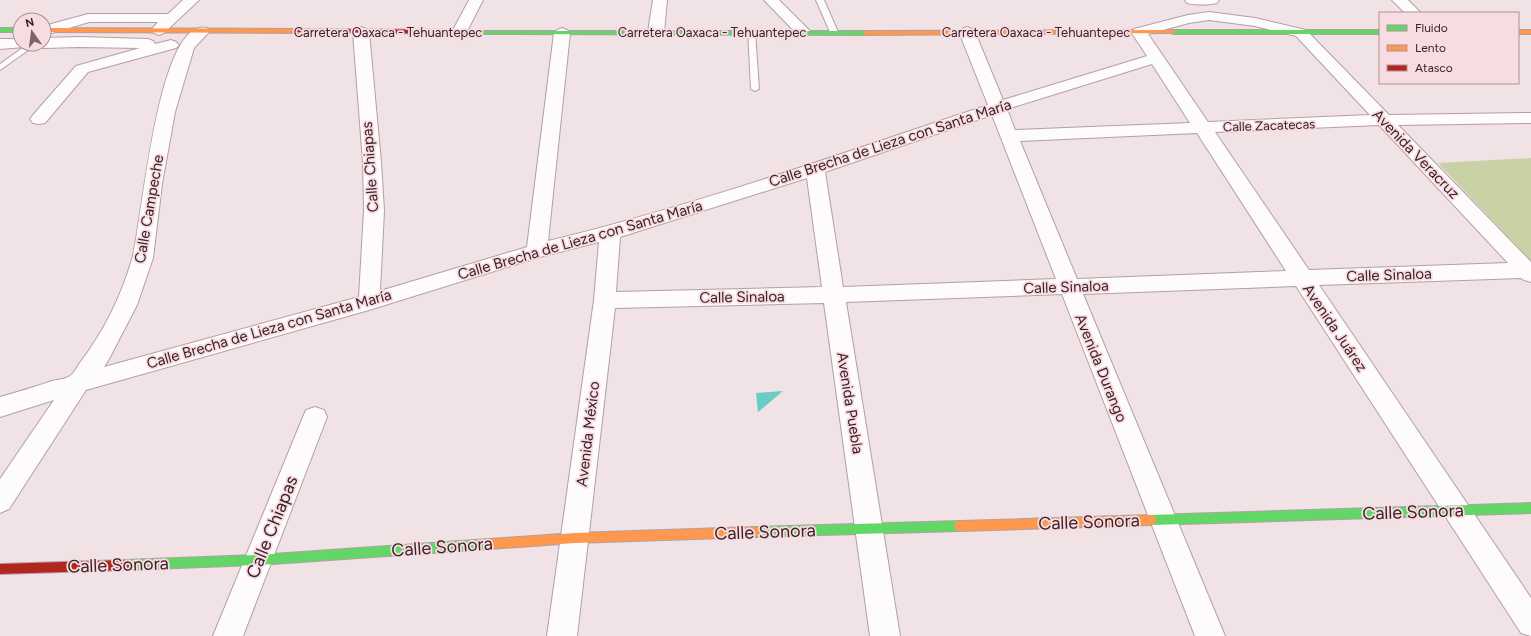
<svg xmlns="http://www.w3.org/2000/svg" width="1531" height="636" font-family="Figtree,sans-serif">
<rect width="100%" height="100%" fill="#f1e2e5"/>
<!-- green -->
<path fill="#c9d2a5" d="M1531,158v103l-93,-98z"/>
<!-- water -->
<path fill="#6acdc3" d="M783,391l-25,21 -2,-19z"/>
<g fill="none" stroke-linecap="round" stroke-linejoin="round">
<!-- lane casing -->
<g stroke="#b2a0a4" stroke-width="2">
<path id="lane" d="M816,0h8l14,32 -1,2h-3l-4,-2z
M748,30h3l4,2 4,57 -4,2 -4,-2z
M28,44h9l-37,26v-6z"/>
</g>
<!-- street casing -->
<g stroke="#b2a0a4" stroke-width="2">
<path id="street" d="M183,0h16l-35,33 -5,2 -5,-2 -3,-3 7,-8h-69l-37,11 -8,1v-8l44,-12h80z
M469,0h14l-18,35 -5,2 -5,-2 -3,-3z
M653,0h14l-3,32 -3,3 -5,2 -5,-2 -3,-3z
M764,0h15l32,32 -3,3 -5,2 -5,-2z
M1185,0h34l-2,3c-9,2 -21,2 -30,0z
M1392,0h16l13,13h-16z
M1209,12l46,6 51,12 83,85 142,-2v10l-133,2 133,137v20l-7,-2 -3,-2 -202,7 212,313v38l-10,-3 -225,-347 -213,8 142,342h-30l-133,-342 -216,8 54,334h-30l-46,-333 -209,5 -38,328h-30l47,-336 5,-58 -59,15 -171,53 -283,80 -77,119 -9,4v-34l54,-79 -54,17v-20c17,-5 35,-10 52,-16 5,-1 13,-2 18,-5 3,-2 7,-8 9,-12 24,-31 42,-67 53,-105 10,-32 25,-244 75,-231l3,3 -16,17 -19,64 -13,72 -9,74 -16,47 -28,54 -5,8 255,-70 5,-86 -1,-49 -10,-130 3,-3 5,-2 5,2 3,3 12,130 3,49 -4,80 147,-44 27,-214 3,-3 5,-2 5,2 3,3 -22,208c149,-36 295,-88 440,-136l-29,-73 3,-3 5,-2 5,2 3,3 28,68 144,-44 -16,-24 3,-3 54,-14zM1209,20l46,6 41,10 74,79 -162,7 -60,-88 41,-11zM1152,64l38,59 -175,7 -8,-21zM992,115l64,164 -213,8 -18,-115zM1379,125l129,138 -199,7 -94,-138zM1197,133l89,138 -209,8 -57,-138zM807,178l15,109 -206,5 4,-55z
M79,37l69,2 5,2 2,3 16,-4 5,2 3,3 -3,3 -88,24 -43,51 -6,1 -6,-1 -3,-4 3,-4 43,-49 64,-18 -61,-1 -35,1 -5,-2 -2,-2h7v-6z
M0,39h20v5h8l-3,3 -25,2z
M315,407l9,3 3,7 -84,219h-30l90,-219 3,-7z"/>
</g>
<!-- fast casing -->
<g stroke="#b2a0a4" stroke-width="2">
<path id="fast" d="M0,28h20v4h-20z
M1380,30v4h-207l-3,-2 3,-2z
M461,31h405l3,2 -3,2 -403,-1 -2,-1z
M1531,503v10l-380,12 -4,-1 -1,-4 1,-4 4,-1z
M960,521l4,1 2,4 -2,4 -4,1 -206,6 -4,-1 -2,-4 2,-4 4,-1z
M489,539l4,1 2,4 -2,4 -4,1 -231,16 -133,5 -4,-1 -2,-4 2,-4 4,-1 133,-5z"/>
</g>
<!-- slow casing -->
<g stroke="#b2a0a4" stroke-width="2">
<path id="slow" d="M44,28l254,1 3,2 -3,2 -254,-1z
M1173,30l2,1v2l-309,2 -3,-2 3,-2z
M1518,30h13v4h-13z
M1151,515l4,1 1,4 -1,4 -4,1 -191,6 -4,-1 -2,-4 2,-4 4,-1z
M754,527l4,1 2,4 -2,4 -4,1 -179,6 -86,6 -4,-1 -2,-4 2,-4 4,-1 86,-6z"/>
</g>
<!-- jam casing -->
<g stroke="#b2a0a4" stroke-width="2">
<path id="jam" d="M298,29l165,1 3,2 -3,2 -167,-2 -1,-1z
M125,560l4,1 2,4 -2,4 -4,1 -125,4v-10z"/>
</g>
<!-- lane -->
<use href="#lane" fill="#fdfbfb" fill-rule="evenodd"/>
<!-- street -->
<use href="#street" fill="#fdfbfb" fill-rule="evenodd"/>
<!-- fast -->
<use href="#fast" fill="#63d668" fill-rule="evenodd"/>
<!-- slow -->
<use href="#slow" fill="#ff974d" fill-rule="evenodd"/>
<!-- jam -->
<use href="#jam" fill="#b3261e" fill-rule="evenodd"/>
</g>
<g text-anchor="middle" stroke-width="3.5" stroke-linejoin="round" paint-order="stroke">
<!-- far-street labels -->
<g font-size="13" fill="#3b2229" stroke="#f7dce1">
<text x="388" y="37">Carretera Oaxaca - Tehuantepec</text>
<text x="712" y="37">Carretera Oaxaca - Tehuantepec</text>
<text x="1036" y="37">Carretera Oaxaca - Tehuantepec</text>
<text transform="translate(1269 125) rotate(-2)" y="5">Calle Zacatecas</text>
</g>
<!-- street labels -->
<g font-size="15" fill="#3b2229" stroke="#f7dce1">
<text transform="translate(890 143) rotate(-18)" y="5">Calle Brecha de Lieza con Santa María</text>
<text transform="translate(1416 154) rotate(46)" y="5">Avenida Veracruz</text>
<text transform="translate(370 167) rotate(-94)" y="5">Calle Chiapas</text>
<text transform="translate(149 209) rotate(-80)" y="5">Calle Campeche</text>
<text transform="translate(580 240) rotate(-16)" y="5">Calle Brecha de Lieza con Santa María</text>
<text transform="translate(1389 275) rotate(-2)" y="5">Calle Sinaloa</text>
<text transform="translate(1066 287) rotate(-2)" y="5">Calle Sinaloa</text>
<text transform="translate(742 297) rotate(-1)" y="5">Calle Sinaloa</text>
<text transform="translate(1335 328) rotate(56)" y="5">Avenida Juárez</text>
<text transform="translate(269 329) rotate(-16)" y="5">Calle Brecha de Lieza con Santa María</text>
<text transform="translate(1101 368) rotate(68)" y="5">Avenida Durango</text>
<text transform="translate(850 403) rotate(81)" y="5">Avenida Puebla</text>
<text transform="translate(588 434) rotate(-83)" y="5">Avenida México</text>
</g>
<!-- near-street labels -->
<g font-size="18" fill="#3b2229" stroke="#f7dce1">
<text transform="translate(1413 512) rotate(-2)" y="6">Calle Sonora</text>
<text transform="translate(1089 522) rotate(-2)" y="6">Calle Sonora</text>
<text transform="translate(272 527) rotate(-68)" y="6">Calle Chiapas</text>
<text transform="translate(765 532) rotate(-2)" y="6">Calle Sonora</text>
<text transform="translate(442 547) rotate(-4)" y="6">Calle Sonora</text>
<text transform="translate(118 565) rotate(-2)" y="6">Calle Sonora</text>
</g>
</g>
<!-- legend -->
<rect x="1379" y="12" width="140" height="72" fill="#f7dce1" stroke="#ac9297"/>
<rect x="1387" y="25" width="20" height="6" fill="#63d668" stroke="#ac9297"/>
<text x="1415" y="32" font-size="12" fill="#3b2229">Fluido</text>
<rect x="1387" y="45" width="20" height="6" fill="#ff974d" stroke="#ac9297"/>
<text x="1415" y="52" font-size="12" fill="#3b2229">Lento</text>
<rect x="1387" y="65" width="20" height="6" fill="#b3261e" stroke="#ac9297"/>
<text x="1415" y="72" font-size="12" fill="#3b2229">Atasco</text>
<!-- north arrow -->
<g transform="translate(32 32) rotate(346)"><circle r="19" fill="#f7dce1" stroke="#ac9297"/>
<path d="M0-3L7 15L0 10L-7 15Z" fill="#7b656b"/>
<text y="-6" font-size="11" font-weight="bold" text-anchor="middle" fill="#3b2229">N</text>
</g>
</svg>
